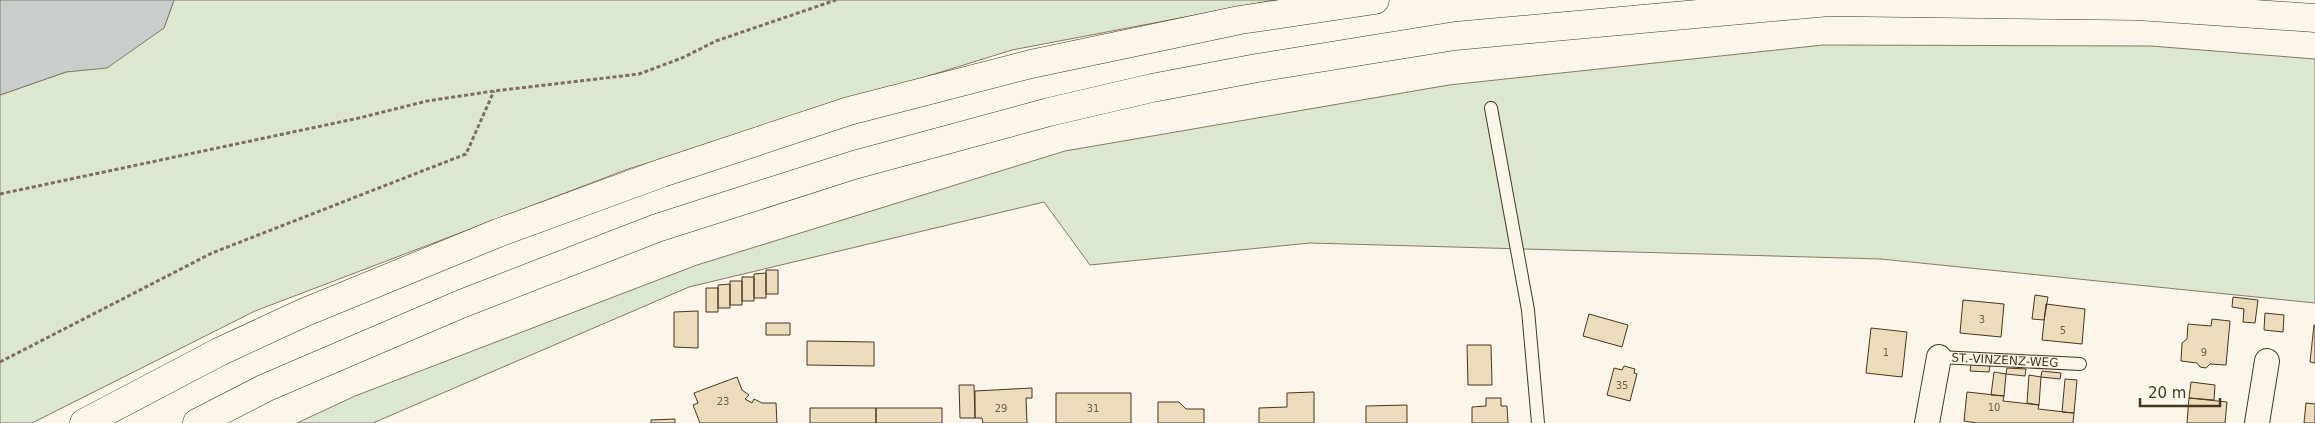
<svg xmlns="http://www.w3.org/2000/svg" width="2315" height="423" font-family="'DejaVu Sans',sans-serif">
<rect width="100%" height="100%" fill="#fbf6e9"/>
<!-- green -->
<path fill="#dce7d0" stroke="#887966" d="M174,0h1101l-263,50 -384,119 -373,142 -223,112h-32v-328l66,-23 98,-44z
M1823,45l328,1 164,13v244l-434,-44 -571,-16 -220,22 -46,-63 -355,85 -316,136h-76l58,-27 342,-131 368,-114 384,-66z"/>
<!-- water -->
<path fill="#c9cecd" stroke="#887966" d="M0,0h174l-10,28 -57,40 -41,4 -66,23z"/>
<!-- building -->
<path fill="#ecdcbc" stroke="#4a3520" d="M766,270h12v24h-12z
M766,273v25h-12v-24z
M742,277h12v24h-12z
M730,281h12v24h-12z
M730,284v24h-12v-23z
M706,288h12v24h-12z
M2035,295l13,2 -4,23 -12,-1z
M2233,297l25,3 -3,23 -12,-1 1,-13 -12,-2z
M1963,300l41,4 -3,33 -41,-4z
M2046,304l39,5 -3,35 -40,-4z
M698,311v37l-24,-1v-35z
M2265,313l19,2 -1,17 -19,-2z
M1589,314l39,11 -6,22 -39,-11z
M2212,319l18,2 -4,44 -16,-1 -4,4 -6,-1 -3,-4 -16,-2 1,-18 5,-4 1,-15 23,2z
M766,323h24v12h-24z
M2314,325h1v38l-5,-1z
M1871,328l36,4 -5,45 -36,-4z
M807,341l67,1v24l-67,-1z
M1467,345h24l1,40h-24z
M1971,364l19,2 -1,6 -19,-1z
M1624,366l11,3 -1,4 3,1 -7,27 -23,-6 7,-27 8,2z
M2007,368l19,1 -1,7 -19,-2z
M2042,371l19,2 -1,6 -19,-2z
M1994,372l12,2 -2,22 -13,-1z
M2029,375l12,2 -2,28 -12,-2z
M737,377l5,13 7,5 -4,4 7,4 2,-4 8,4h14l1,20h-77l-7,-18 5,-2 -4,-10z
M2065,379l12,1 -3,33 -12,-1z
M2191,382l24,3 -1,15 -25,-2z
M959,385h15l1,33h-15z
M1032,388v10h-6l1,25h-44l-1,-5h-7v-27z
M1314,392v31h-55v-15l28,-1v-14z
M1967,392l37,4 -1,5 36,4 -1,4 36,4 -1,10h-96l-13,-2z
M1056,393h75v30h-75z
M1486,398h15v8h6l1,17h-36v-16l14,-1z
M2189,398l38,4 -2,21h-38z
M1158,402h21l7,7h18v14h-46z
M2306,403l9,1v19h-11z
M1407,405v18h-41v-17z
M810,408h66v15h-66z
M876,408h66v15h-66z
M675,419v4h-24v-3z"/>
<g fill="none" stroke-linecap="round" stroke-linejoin="round">
<!-- service casing -->
<g stroke="#4a3520" stroke-width="14">
<g id="service">
<path d="M1491,108l37,202 10,113"/>
<path id="s1" d="M1939,357l141,7"/>
</g>
</g>
<!-- minor casing -->
<g stroke="#4a3520" stroke-width="26">
<path id="minor" d="M1927,423l12,-66
M2257,423l10,-62"/>
</g>
<!-- motorway casing -->
<g stroke="#4a3520" stroke-width="29">
<path id="motorway" d="M84,423l135,-71 84,-39 195,-80 164,-60 187,-62 182,-47 209,-44 135,-20
M197,423l68,-35 196,-84 196,-76 197,-63 195,-53 103,-24 105,-20 198,-32 374,-34 308,4 178,12"/>
</g>
<!-- path -->
<path stroke="#7f6f5c" stroke-width="3" stroke-dasharray="4 2.5" stroke-linecap="butt" d="M0,194l359,-76 68,-17 67,-10 145,-17 43,-16 34,-17 120,-41
M0,362l212,-109 254,-99 28,-63"/>
<!-- service -->
<use href="#service" stroke="#fbf6e9" stroke-width="12"/>
<!-- minor -->
<use href="#minor" stroke="#fbf6e9" stroke-width="24"/>
<!-- motorway -->
<use href="#motorway" stroke="#fbf6e9" stroke-width="28"/>
</g>
<g text-anchor="middle" stroke-width="4" stroke-linejoin="round" paint-order="stroke">
<!-- number labels -->
<g font-size="10" fill="#725f47">
<text x="1982" y="323">3</text>
<text x="2063" y="334">5</text>
<text x="1886" y="356">1</text>
<text x="2204" y="356">9</text>
<text x="1622" y="389">35</text>
<text x="723" y="405">23</text>
<text x="1994" y="411">10</text>
<text x="1001" y="412">29</text>
<text x="1093" y="412">31</text>
</g>
<!-- street labels -->
<g font-size="12" fill="#4a3520" stroke="#fbf6e9">
<text dy="4" stroke="none"><textPath href="#s1" startOffset="66">ST.-VINZENZ-WEG</textPath></text>
</g>
</g>
<!-- scale -->
<path d="M2140 398v8h80v-8" fill="none" stroke="#4a3520" stroke-width="2.5"/>
<text x="2148" y="398" font-size="15" fill="#4a3520" stroke="#fbf6e9" stroke-width="4" paint-order="stroke">20 m</text>
</svg>
